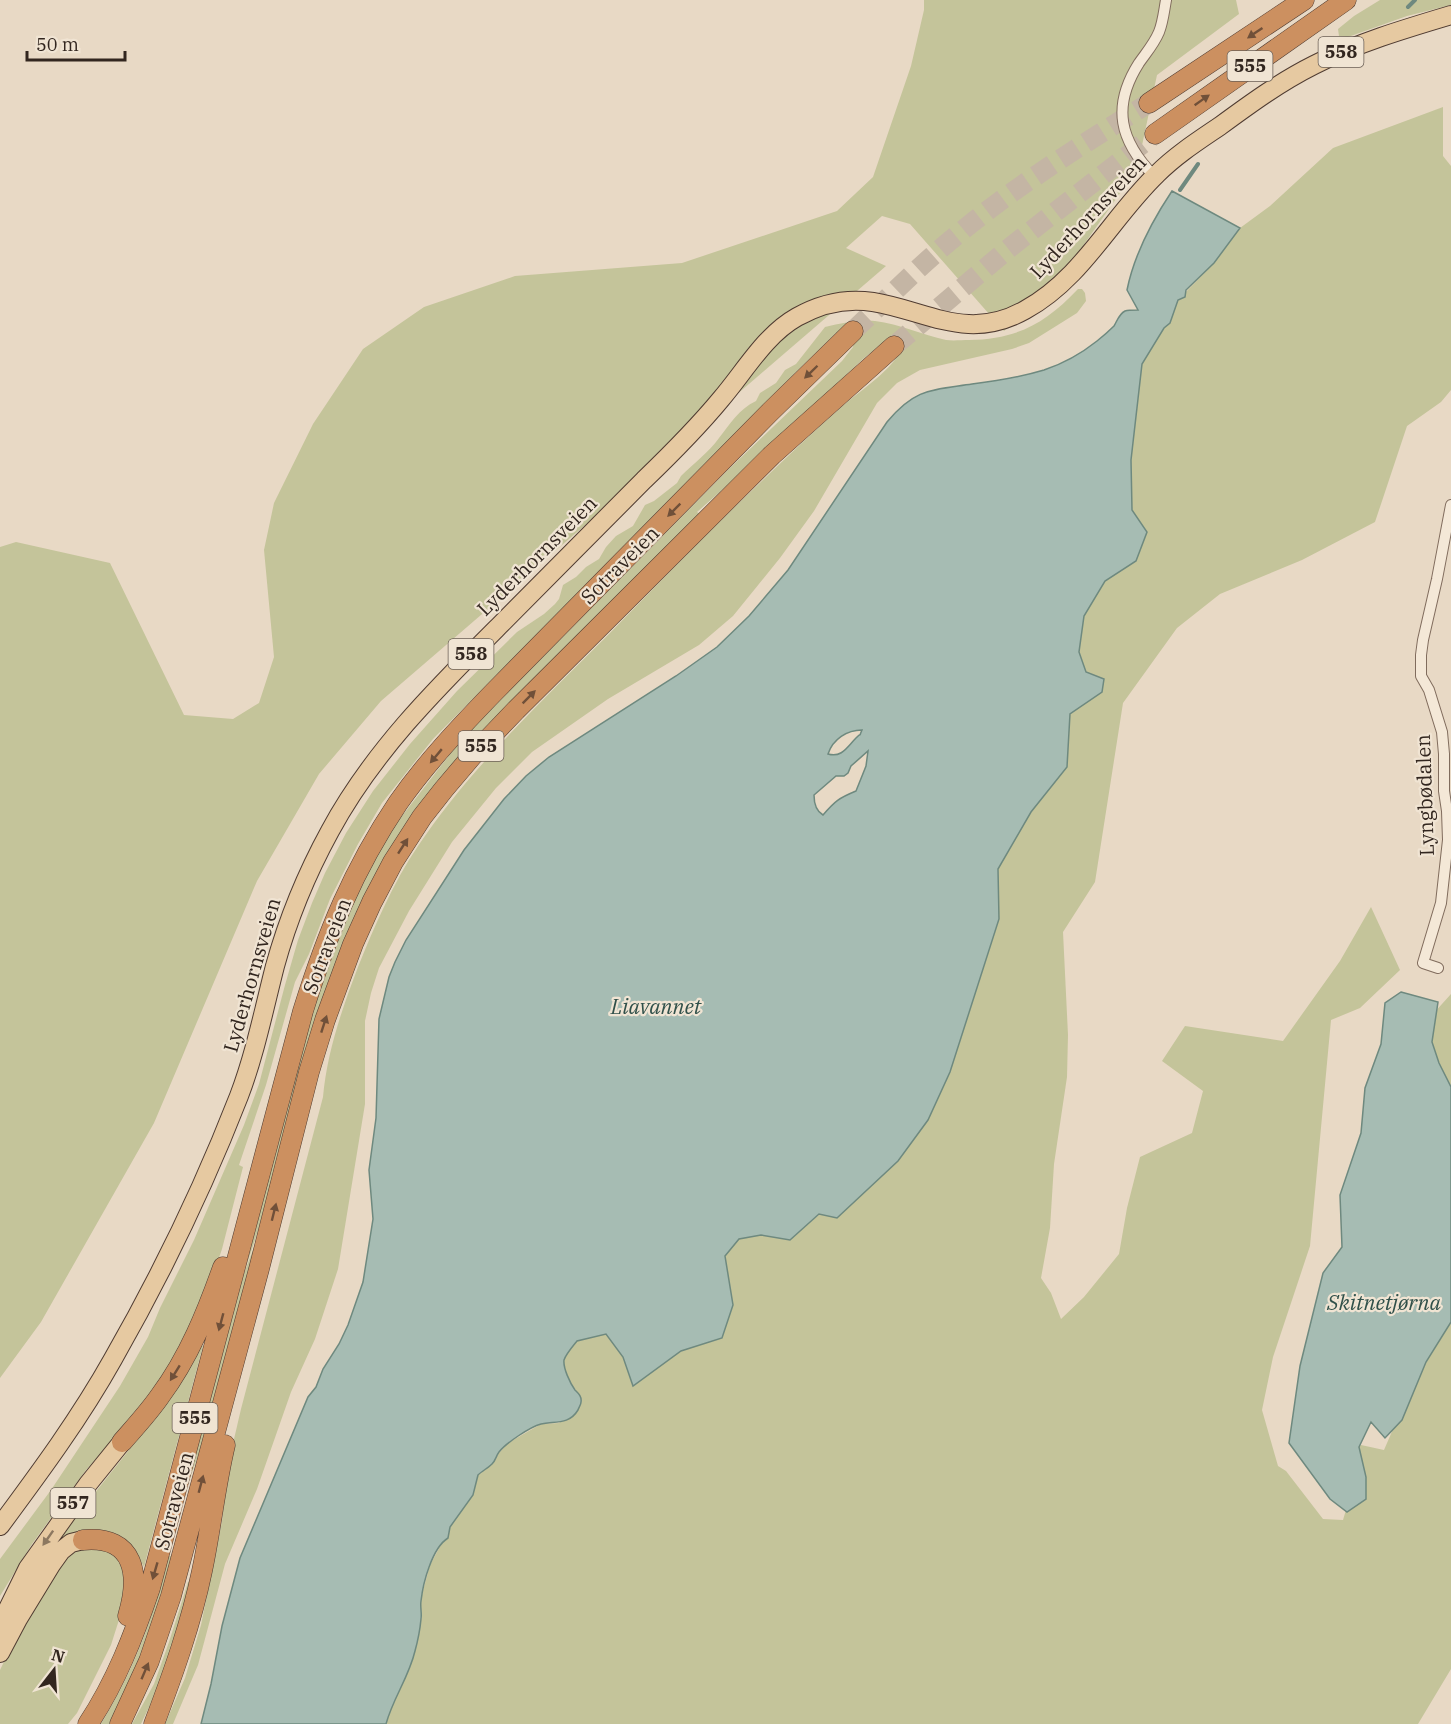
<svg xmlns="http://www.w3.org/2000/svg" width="1451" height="1724" font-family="'IBM Plex Serif',serif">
<rect width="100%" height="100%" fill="#e8d9c5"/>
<!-- green -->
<path fill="#c4c49a" d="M924,0h312l3,14 -82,61 -20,94 -52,74 -16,28 -65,60 -94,-107 -28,-8 -36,32 40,18 -505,435 -62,73 -62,107 -103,242 -113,199 -41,56v-831l16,-5 94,21 74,152 49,4 26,-16 15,-46 -10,-107 10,-47 39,-79 50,-75 61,-42 91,-31 167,-13 155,-52 36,-34 38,-111 13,-56z
M1380,0h71v5l-44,11 -59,21 -9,-1 -1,-7 16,-13z
M1443,107v49l8,10v224l-10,12 -34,24 -32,96 -73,38 -82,34 -43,34 -54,75 -28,179 -32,50 5,103 -1,42 -13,87 -4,64 -9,50 10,15 10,26 23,-22 35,-43 8,-46 13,-51 52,-24 11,-42 -41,-30 23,-35 98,15 57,-80 31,-54 29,63 -40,38 -29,12 -21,226 -37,111 -11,53 16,56 8,5 37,48 20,1 11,-37 -6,-33 13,-5 23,5 38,-88 29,-52v359l-33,55h-1032l5,-17 19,-39 12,-52 -2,-14 10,-37 13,-24 5,-3 2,-11 23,-32 5,-20 13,-10 5,-6 2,-5 10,-11 33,-19 18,-1 22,-21c-1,-7 -3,-8 -6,-13 -6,-7 -14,-24 -10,-32 3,-6 8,-11 12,-16l29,-7 17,23 10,29 48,-35 41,-13 11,-33 -8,-49 13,-17 23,-4 29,5 138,-120 22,-48 49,-153 -1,-50 33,-57 36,-45 3,-53 32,-22 -16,-20 -7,-20 5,-36 21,-35 31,-20 11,-29 -15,-22 -1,-50 11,-96 22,-36 14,-28 36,-37 26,-35 30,-22 63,-58z
M1078,289h4l3,4 1,8 -9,12 -48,30 -17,6 -92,21 -23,13 -20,20 -63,108 -34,47 -47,58 -34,29 -91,54 -76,53 -36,36 -44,54 -43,69 -30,57 -8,25 -6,28v83l-27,165 -23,70 -24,53 -34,97 -32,75 -27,101 -25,59h-8l20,-46 16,-53 21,-104 6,-56 13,-56 82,-312c4,-45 19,-88 35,-130 17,-42 35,-84 60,-121 54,-80 124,-145 191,-212 52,-53 103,-106 157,-157 24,-23 47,-45 71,-66 18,-17 52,-38 63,-59l-20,-7 -17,14 -117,110 -49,43 3,2 -314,342c-28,52 -53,106 -70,164 -24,82 -41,166 -70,246l70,-268 20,-57 21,-48 31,-59 73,-94 268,-271 113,-108 11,-14 1,-7 -8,-8 -10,1 -41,40 -362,366 -51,64 -24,41 -28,55 -21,55 -14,28 -29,103 -27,80 4,2 -21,82 -12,35 -36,77 -37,52 -51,57 -54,74 -32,52v-37l51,-69 69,-104 28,-49 12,-29 34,-68 50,-115 15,-41 26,-99 13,-45 14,-37 13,-30 21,-40 27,-42 37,-47 47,-53 60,-59 27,-18 11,-10 4,-5 4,-14 13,-8 10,-10 13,-8 7,-12 10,-11 17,-10 12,-21 9,-4 23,-18 4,-7c12,-12 28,-24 38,-38 11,-14 20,-29 37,-37l4,-8 16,-10 9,-13 11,-6 29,-37c16,-4 34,-7 50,-6 25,3 47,14 71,19 7,1 16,0 23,0 48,-1 76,-16 109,-51z
M1451,994v137l-36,-97z
M254,1247h1l-50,189 -21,59 59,-219z
M199,1346h4l-59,221 -7,-13 -76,-13 -3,-2 79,-99 37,-51z
M89,1547l24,5 12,14 -1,38 -13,41 -34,68 -9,11h-68v-54l18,-37 29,-48 21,-28 10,-7z
M168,1556h7c-18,58 -36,115 -65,168h-9c34,-56 52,-105 67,-168z
M192,1580l-29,98 -22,46h-9l22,-40 15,-42 19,-60z"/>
<!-- water -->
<path fill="#a6bcb3" stroke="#6e897f" stroke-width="1.5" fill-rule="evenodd" d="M1172,191l68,37 -26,35 -28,27 -1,7 -7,3 -8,23 -6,5 -22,36 -11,96 1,50 15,22 -11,29 -31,20 -21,35 -5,36 7,20 18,7 -2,13 -32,22 -3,53 -36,45 -33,57 1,50 -49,153 -22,48 -30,41 -61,57 -18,-4 -29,26 -29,-5 -22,4 -14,17 8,49 -11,33 -41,13 -48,35 -10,-29 -17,-23 -29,7c-4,5 -11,13 -13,19 -1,8 6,23 11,30 3,3 7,6 6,12 0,3 -2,5 -3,8 -9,15 -23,11 -37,14 -11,3 -35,19 -42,28 -3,4 -3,8 -7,12 -4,4 -10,7 -14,11l-5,20 -23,32 -2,11c-16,10 -25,45 -27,63 -1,6 1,12 0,18 -1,11 -3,21 -6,32 -6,26 -22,47 -29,73h-185l10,-40 11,-58 18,-68 68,-161 8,-10 7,-18 16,-25 9,-19 15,-43 10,-63 -4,-49 7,-52 3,-99 10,-42 6,-15 11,-22 58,-90 40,-51 22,-23 23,-19 127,-81 41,-29 32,-31 39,-46 99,-148c28,-34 45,-32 85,-38 24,-3 49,-7 72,-14 18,-6 38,-17 53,-29 5,-4 12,-10 17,-15 3,-5 5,-12 11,-15 3,-1 9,-1 13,-1l-11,-20c7,-35 25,-69 45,-99zM862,730c-4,9 1,1 -6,8 -9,9 -14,20 -28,16 5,-15 19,-24 34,-24zM868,751l-2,15 -10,25c-17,7 -21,10 -33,24 -7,-4 -9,-11 -9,-20l22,-19h8l4,-3 3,-7z
M1401,992l37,10 -6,40 7,21 12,24v235l-25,40 -24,58 -17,18 -14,-16 -12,25 7,30v22l-19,13 -17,-13 -41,-56 11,-77 23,-93 19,-26 -2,-52 21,-62 4,-45 16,-44 4,-41z"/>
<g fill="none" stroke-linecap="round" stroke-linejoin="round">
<!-- stream -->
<path stroke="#6e897f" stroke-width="4" d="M1408,7l7,-7
M1180,190l18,-26"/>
<!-- motorway-tunnel -->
<path stroke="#c4b5a4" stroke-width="20" stroke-dasharray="20 10" stroke-linecap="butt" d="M853,331c34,-32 67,-66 104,-96 60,-50 126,-91 192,-132
M894,346l114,-97 147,-115"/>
<!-- minor casing -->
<g stroke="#806c5d" stroke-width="12">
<path id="minor" d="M1154,176c-34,-35 -43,-69 -15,-113 7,-10 15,-19 20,-31 4,-10 5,-21 7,-32
M1438,968l-15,-5 18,-60 7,-63 -1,-29 -3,-20v-37l-2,-22 -13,-42 -8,-14v-21l2,-15 14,-61 14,-74"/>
</g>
<!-- primary casing -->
<g stroke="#4f3b31" stroke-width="20">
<path id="primary" d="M0,1526c40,-54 80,-108 113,-167 48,-84 91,-173 126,-263 16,-42 25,-87 36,-130 13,-47 32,-93 55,-135 43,-80 108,-144 171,-207 48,-48 95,-96 143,-144 27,-26 53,-52 77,-81 24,-28 44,-64 76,-82 23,-13 50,-19 76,-15 55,9 95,40 152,8 57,-31 87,-93 132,-136 19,-19 41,-33 63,-48 30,-22 60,-44 94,-61 43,-22 90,-36 137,-50
M0,1625l28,-57 60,-84 34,-42
M0,1653l18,-34 33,-54 10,-14 10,-8 12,-3"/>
</g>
<!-- motorway casing -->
<g stroke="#4f3b31" stroke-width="21">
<path id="motorway" d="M1149,103l155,-103
M1155,134l191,-134
M122,1442c13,-15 27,-30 38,-46 29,-39 47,-84 63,-129
M83,1540c53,-5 57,36 45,76
M88,1724c28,-42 46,-89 62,-136l153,-577c24,-77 50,-141 95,-208 28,-40 62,-76 96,-111l275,-279 84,-82
M120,1724l29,-63 22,-65 88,-327 50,-197 16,-52 28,-76 19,-42 21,-40 29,-45 22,-28 28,-33 44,-46 256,-255 122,-109
M154,1724c19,-50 37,-100 48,-153 9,-42 13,-84 23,-126"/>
</g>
<!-- minor -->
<use href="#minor" stroke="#f4e8d7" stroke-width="10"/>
<!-- primary -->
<use href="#primary" stroke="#e6c9a1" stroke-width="18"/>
<!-- motorway -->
<use href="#motorway" stroke="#cc9060" stroke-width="20"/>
</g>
<!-- one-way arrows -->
<defs><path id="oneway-solid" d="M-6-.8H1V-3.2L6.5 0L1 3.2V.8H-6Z" transform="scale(1.5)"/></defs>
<g fill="#705039">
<use href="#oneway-solid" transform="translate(1255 33) rotate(146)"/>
<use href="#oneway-solid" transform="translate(1202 100) rotate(-35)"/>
<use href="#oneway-solid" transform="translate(811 372) rotate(136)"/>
<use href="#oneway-solid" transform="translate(674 510) rotate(135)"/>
<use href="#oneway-solid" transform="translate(529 697) rotate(-45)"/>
<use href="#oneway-solid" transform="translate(436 756) rotate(130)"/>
<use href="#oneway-solid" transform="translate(403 846) rotate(-57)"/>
<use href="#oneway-solid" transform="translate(324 1024) rotate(-72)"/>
<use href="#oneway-solid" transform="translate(274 1212) rotate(-76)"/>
<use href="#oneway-solid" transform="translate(221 1322) rotate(105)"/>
<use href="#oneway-solid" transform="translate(175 1373) rotate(122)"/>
<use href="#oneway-solid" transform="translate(201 1484) rotate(-75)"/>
<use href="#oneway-solid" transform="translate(155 1571) rotate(106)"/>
<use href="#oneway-solid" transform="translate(145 1671) rotate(-67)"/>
</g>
<use fill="#8c7860" href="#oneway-solid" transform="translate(48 1538) rotate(125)"/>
<g text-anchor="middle" stroke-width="4.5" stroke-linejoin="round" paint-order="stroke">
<!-- shield labels -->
<g fill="#f0e4d3" stroke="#6b5f55" stroke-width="1.5">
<rect x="1318.5" y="37" width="45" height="30" rx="4.5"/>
<rect x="1227.5" y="51" width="45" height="30" rx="4.5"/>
<rect x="448.5" y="639" width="45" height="30" rx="4.5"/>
<rect x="458.5" y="731" width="45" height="30" rx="4.5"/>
<rect x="172.5" y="1403" width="45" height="30" rx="4.5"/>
<rect x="50.5" y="1488" width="45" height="30" rx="4.5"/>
</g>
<g font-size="18" font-weight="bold" fill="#32261f">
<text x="1341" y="58">558</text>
<text x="1250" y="72">555</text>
<text x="471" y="660">558</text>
<text x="481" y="752">555</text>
<text x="195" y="1424">555</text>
<text x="73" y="1509">557</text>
</g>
<!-- street labels -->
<g font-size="20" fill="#32261f" stroke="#f0e4d3">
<text transform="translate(1088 217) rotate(-47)" y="7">Lyderhornsveien</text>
<text transform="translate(537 556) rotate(-45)" y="7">Lyderhornsveien</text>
<text transform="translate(620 565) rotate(-45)" y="7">Sotraveien</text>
<text transform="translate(1425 795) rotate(-92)" y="7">Lyngbødalen</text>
<text transform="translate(327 946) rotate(-69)" y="7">Sotraveien</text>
<text transform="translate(252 975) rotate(-74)" y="7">Lyderhornsveien</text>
<text transform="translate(174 1501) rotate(-75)" y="7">Sotraveien</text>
</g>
<!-- water labels -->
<g font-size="21" font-style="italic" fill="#30504a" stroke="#f0e4d3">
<text x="656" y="1014">Liavannet</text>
<text x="1384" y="1310">Skitnetjørna</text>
</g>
</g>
<!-- north arrow -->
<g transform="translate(54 1670) rotate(17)" stroke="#f0e4d3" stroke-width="4.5" paint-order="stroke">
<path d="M0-4.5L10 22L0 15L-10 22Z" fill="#32261f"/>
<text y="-9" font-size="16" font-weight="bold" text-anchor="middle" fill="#32261f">N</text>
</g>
<!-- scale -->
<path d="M27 51v9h98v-9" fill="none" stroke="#32261f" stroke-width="3"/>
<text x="36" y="51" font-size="18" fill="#32261f" stroke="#f0e4d3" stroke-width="4.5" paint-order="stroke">50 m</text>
</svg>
